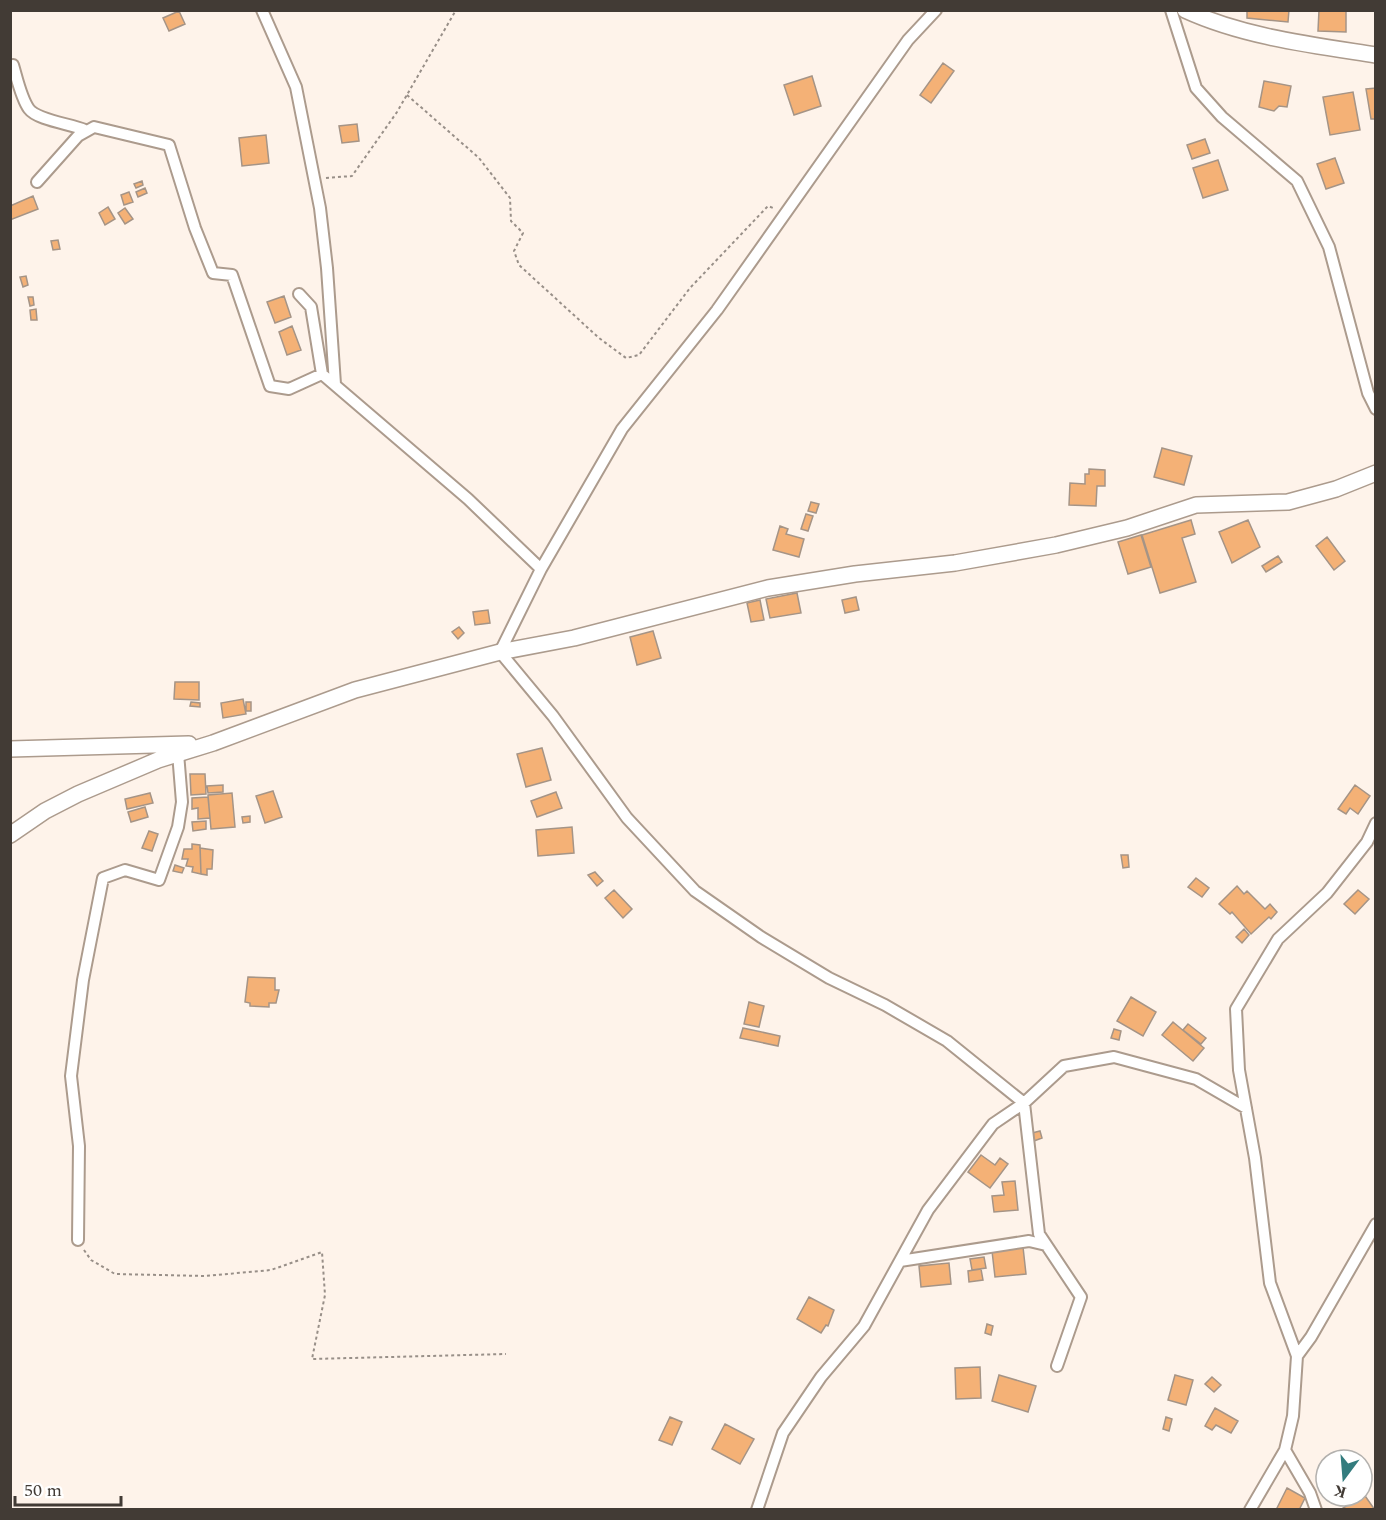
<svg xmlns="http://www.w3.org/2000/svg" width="1386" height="1520" font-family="Spectral,serif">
<rect width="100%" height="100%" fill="#fef3ea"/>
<!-- building -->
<path fill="#f4b176" stroke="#a59486" stroke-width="1.5" d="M1247,10h42l-1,12 -41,-4z
M1319,10h27v22l-28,-1z
M179,11l6,13 -16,7 -6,-13z
M943,63l11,8 -23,32 -11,-8z
M812,76l9,30 -27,9 -10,-30z
M1264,81l27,5 -4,21 -8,-1 -5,5 -15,-4z
M1376,88v31h-5l-5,-30z
M1353,92l7,38 -30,5 -7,-38z
M357,124l2,17 -17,2 -3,-17z
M266,135l3,28 -27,3 -3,-28z
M1205,139l5,14 -18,6 -5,-14z
M1335,158l9,25 -18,6 -9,-25z
M1218,160l10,30 -25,8 -10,-30z
M142,181l1,4 -7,3 -2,-4z
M145,188l2,5 -9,4 -2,-5z
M129,192l4,10 -9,3 -3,-10z
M33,196l5,13 -28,11v-14z
M108,207l7,12 -10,6 -6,-12z
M125,208l8,11 -8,5 -7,-11z
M58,240l2,9 -7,1 -2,-9z
M26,276l2,9 -5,2 -3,-10z
M284,296l7,21 -16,6 -8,-21z
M28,297h5l1,8 -4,1z
M36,309l1,11h-6l-1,-10z
M292,326l9,24 -14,5 -8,-23z
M1162,448l30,8 -8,29 -30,-8z
M1089,469l16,1v16h-8l-1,20 -27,-1 1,-22 15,1v-10h4z
M811,502l8,2 -3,9 -8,-2z
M806,514l7,2 -5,15 -7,-2z
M1191,520l4,14 -13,4 14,44 -36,11 -18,-58z
M1248,520l12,27 -28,16 -13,-31z
M780,526l8,3 -2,5 18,5 -5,18 -26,-7z
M1141,535l10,32 -23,7 -10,-32z
M1327,537l18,24 -11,9 -18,-24z
M1278,556l4,6 -16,10 -4,-6z
M797,593l4,20 -31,5 -4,-19z
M856,597l3,13 -14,3 -3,-13z
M760,600l4,20 -13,2 -4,-19z
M488,610l2,13 -15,2 -2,-13z
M459,627l5,6 -6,6 -6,-7z
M653,631l8,27 -24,7 -7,-28z
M175,682h24v18l-25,-1z
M243,699l3,15 -23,4 -2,-15z
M191,702l9,1v4l-10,-1z
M246,702h5v9h-5z
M542,748l9,32 -25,7 -9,-33z
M190,774h15l1,20 -15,1z
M223,785v7l-15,1 -1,-7z
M1355,785l15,11 -12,18 -8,-6 -4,6 -8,-5z
M273,791l9,26 -17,6 -9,-27z
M556,792l6,16 -25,9 -6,-16z
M150,793l3,10 -26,6 -2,-10z
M232,793l3,34 -24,2 -3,-34z
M208,797l2,21 -12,1v-11l-6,1v-11z
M145,807l3,10 -17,5 -3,-10z
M250,816v6l-7,1 -1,-6z
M206,821v8l-13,2 -1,-9z
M572,827l2,26 -36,3 -2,-26z
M149,831l9,3 -6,17 -10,-3z
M192,844l8,1 1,29 -9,-2 1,-5 -7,-1 2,-7h-6l2,-10h8z
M200,848l13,2 -1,19h-5v6l-6,-1z
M1121,855h7l1,12 -6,1z
M175,865l9,3 -2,5 -9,-2z
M595,872l8,9 -6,5 -9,-11z
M1196,878l13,10 -7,9 -14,-10z
M1237,886l7,8 3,-3 18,18 5,-5 7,8 -6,7 -2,-2 -18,17 -19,-22 -2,2 -11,-10z
M614,890l18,19 -9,9 -18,-20z
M1358,890l11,9 -14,15 -11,-10z
M1244,929l5,6 -7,8 -6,-6z
M248,977l27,1v12h4l-3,13h-7v4l-19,-1v-3l-5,-1z
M1131,997l25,15 -13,24 -26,-15z
M749,1002l15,4 -5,21 -15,-3z
M1173,1022l31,26 -11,13 -31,-26z
M1188,1024l18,14 -5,6 -18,-14z
M743,1028l37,8 -2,10 -38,-8z
M1114,1029l7,2 -2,9 -8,-2z
M1040,1131l2,7 -8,3 -2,-8z
M981,1155l14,10 5,-7 8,6 -18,24 -22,-16z
M1015,1181l3,29 -24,2 -2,-16 12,-1 -2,-13z
M1023,1247l3,27 -31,3 -3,-26z
M984,1257l2,11 -14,2 -2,-11z
M949,1263l2,21 -30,3 -2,-21z
M981,1269l2,11 -14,2 -1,-11z
M809,1297l25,13 -6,16 -2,-1 -5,8 -24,-14z
M987,1324l6,2 -2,9 -6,-2z
M980,1367l1,31 -25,1 -1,-31z
M999,1375l37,11 -8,26 -36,-11z
M1175,1375l18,5 -7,25 -18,-5z
M1212,1377l9,8 -7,7 -9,-8z
M1215,1408l23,13 -7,12 -15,-8 -4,5 -7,-4z
M670,1417l12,5 -10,23 -13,-5z
M1166,1417l6,2 -3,12 -6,-2z
M725,1424l29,15 -14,25 -28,-15z
M1287,1488l18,10 -6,12h-23z
M1363,1493l12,17h-35l22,-14z"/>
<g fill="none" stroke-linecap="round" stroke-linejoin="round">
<!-- street casing -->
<g stroke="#ac9b8d" stroke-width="14">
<path id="street" d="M262,10l34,77 24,121 7,60 8,116
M936,10l-28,30 -191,270 -95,119 -81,140 -41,83 53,64 74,102 68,73 66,46 68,41 56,27 62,36 77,62 40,-37 50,-9 82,22 50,29
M1171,10l25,78 26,29 75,64 32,66 39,146 8,16
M13,65c4,13 8,33 16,44 8,11 42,15 56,21
M37,182l41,-46 16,-9 75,18 26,83 18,45 19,2 38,111 19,3 33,-15 146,125 73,70
M299,294l12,13 11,67
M78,1240l1,-94 -8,-70 12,-96 20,-102 22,-8 34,10 19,-53 4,-25 -4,-49
M900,1261l129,-20 17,4
M1297,1356l-27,-73 -15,-125 -16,-88 -3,-61 42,-70 49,-46 40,-51 9,-19
M1285,1450l25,43 6,17
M757,1510l26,-77 38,-56 43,-51 64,-116 65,-86 31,-21 15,131 42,63 -24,69
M1250,1510l35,-60 8,-34 4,-60 14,-19 65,-113"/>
</g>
<!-- secondary casing -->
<g stroke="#ac9b8d" stroke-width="18">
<path id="secondary" d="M1185,10c59,27 127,35 191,45
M10,749l179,-5
M10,835l35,-24 33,-17 80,-34 55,-17 142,-53 145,-38 74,-14 194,-50 87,-14 100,-11 101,-18 71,-17 69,-23 92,-3 48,-13 40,-16"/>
</g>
<!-- path -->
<path stroke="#988f88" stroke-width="2" stroke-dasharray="3 3" stroke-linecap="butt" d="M407,95l72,63 31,40 1,23 12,12 -9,18 5,14 80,73 27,20 13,-3 51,-67 78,-82 5,2
M326,178l26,-2 45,-64 59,-102
M84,1250l7,10 24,14 90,2 66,-6 51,-18 3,43 -13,64 194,-5"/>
<!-- street -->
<use href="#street" stroke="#fff" stroke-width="10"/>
<!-- secondary -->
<use href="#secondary" stroke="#fff" stroke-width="15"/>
</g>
<!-- border -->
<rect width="1386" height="1520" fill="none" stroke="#423b35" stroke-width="24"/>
<!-- north arrow -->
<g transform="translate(1344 1478) rotate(196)"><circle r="28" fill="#ffffff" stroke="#b3b1ae" stroke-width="1.5"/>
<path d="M0-4.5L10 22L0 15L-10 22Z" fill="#337c7e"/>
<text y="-9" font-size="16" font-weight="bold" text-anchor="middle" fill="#423b35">K</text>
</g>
<!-- scale -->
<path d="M15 1496v9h106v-9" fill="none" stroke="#423b35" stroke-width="3"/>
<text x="24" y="1496" font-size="18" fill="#423b35" stroke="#ffffff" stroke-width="4.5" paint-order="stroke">50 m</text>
</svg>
